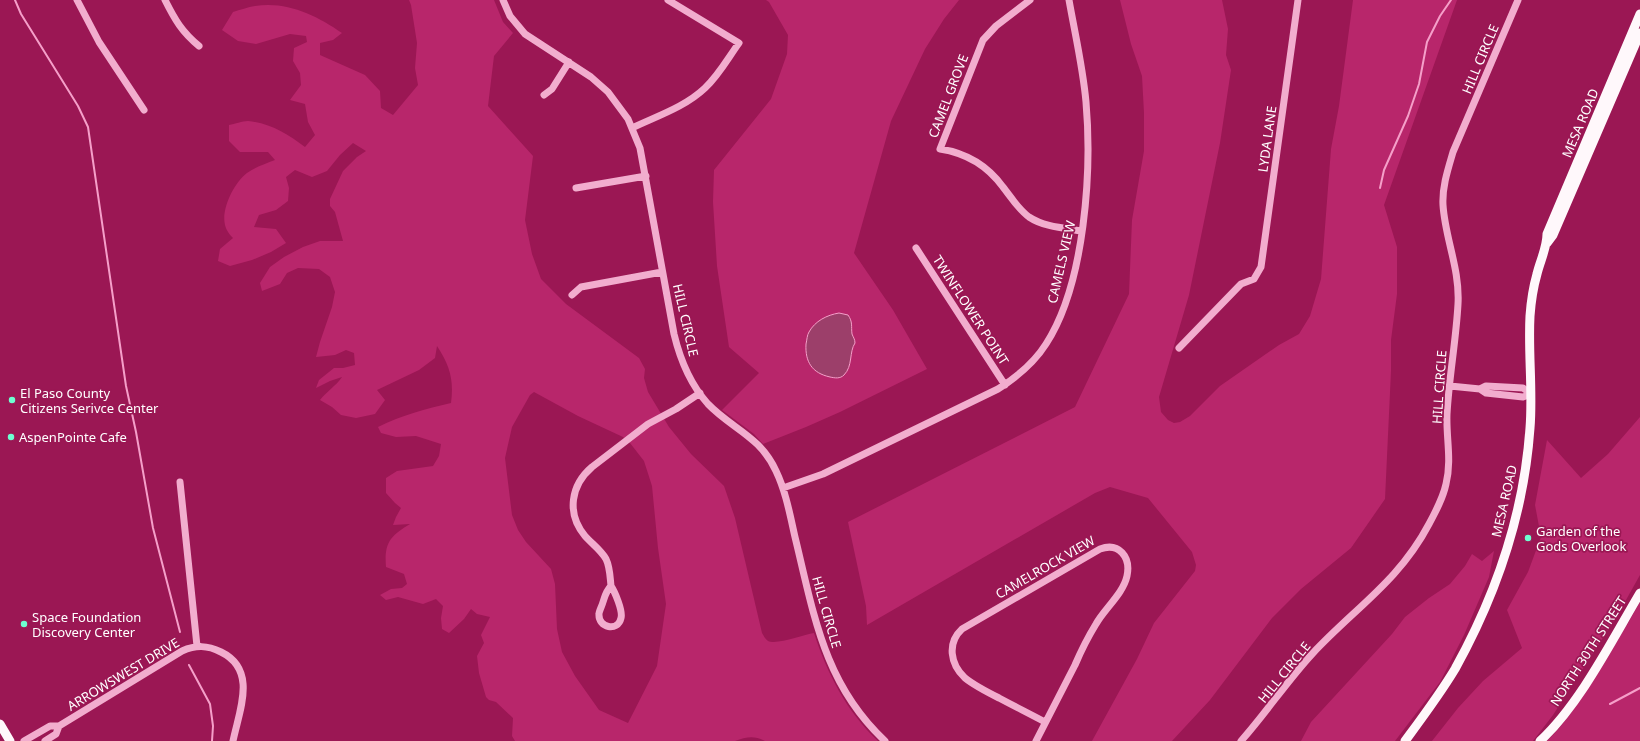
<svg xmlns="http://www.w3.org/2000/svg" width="1640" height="741" font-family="'Noto Sans',sans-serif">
<rect width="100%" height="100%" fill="#9b1754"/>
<!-- green -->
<path fill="#b8266b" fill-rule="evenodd" d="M409,0h85l9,22 10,11 -19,23 -6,50 45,50 -8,64 7,34 9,25 25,25 73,54 6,11 -1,9 4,14 21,35 22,27 33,32 11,32 27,115c2,3 3,6 6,8 9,4 35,-6 46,-8 13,40 32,78 64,108h-113c-11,-6 -19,-4 -30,0h-220l-3,-5 1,-18 -17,-16 -7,-2 -3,-3 -7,-24 -2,-17 7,-13 -3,-8 9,-18 -13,-3 -6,-5 -7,10 -15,14 -7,-4 -1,-11 2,-12 -7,-7 -13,5 -25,-7 -12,3 -6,-5 11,-6 11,-1 5,-4 -3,-10 -18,-7c-2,-24 4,-31 24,-43l-17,1 3,-8 5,-9 -6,-5 -9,-10v-15l11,-7 36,-5 6,-10 2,-12 -25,-8 -20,1 -15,-4 -3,-6c24,-12 48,-18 73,-24 3,-23 -1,-37 -14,-57l-2,12 -16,12 -42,20 8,10 -10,14 -19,4 -15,-3 -9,-8 -12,-7c7,-9 16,-14 22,-23l-12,4 -14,7 3,-8 15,-12h9l12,-3 -1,-12 -8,-3 -11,5 -19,2 4,-15 12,-35 3,-15 -5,-15 -11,-8 -21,-1 -11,5 -7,11 -18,7 -2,-8 10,-16 14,-10 19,-10 17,-6h23l-8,-29 -5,-6v-7l13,-28 14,-14 9,-6 -13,-8 -13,12 -13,16 -15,6 -17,-7 -9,7 3,11 -1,13 -12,9 -17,5 -5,12 22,2 10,14 -15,9 -19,8 -22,6 -12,-5 2,-12 13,-11c-3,-3 -7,-8 -8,-13 -4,-16 9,-42 22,-52 8,-6 18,-9 28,-13l-7,-8h-28l-11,-11v-16c6,-1 13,-4 19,-4 22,2 40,13 57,26l10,-12 -7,-13 -3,-18 -15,-4 11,-15 -1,-12 -7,-12 1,-13 13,-6 -1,-6 -16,-2 -34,10 -18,-3 -16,-11 11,-18c7,-2 15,-5 22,-6 32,-5 61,9 87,27l-9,7 -13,3v12l45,20 15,16 1,17 12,7 25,-30 -3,-17 2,-25 -6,-38zM534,392l44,24 45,21 7,6 14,18 8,25 6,62 8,56 -9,62 -29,57 -29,-13 -24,-34 -13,-24 -5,-23 -2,-45 -4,-15 -25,-27 -8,-12 -6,-15 -7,-57 7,-31 18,-32z
M766,0h193l-15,19 -19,30 -34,72 -37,132 39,57 34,59 -87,43 -34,15 -43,17 -9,-10 -32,-24 37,-37 -30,-26 -12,-81 -4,-64 1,-32 57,-71 16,-45 1,-19 -19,-33z
M1120,0h102l6,29 -2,26 5,15 -11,73 -31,152 -30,102 2,15 7,8 6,3 6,-1 10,-6 30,-30 59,-41 20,-11 11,-18 11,-37 10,-130 8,-43 14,-106h104l-73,205 13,42v47l-6,46v31l-6,128 -34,49 -50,41 -29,29 -62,82 -38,41h-80l45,-82 17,-36 41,-52 1,-6 -4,-13 -44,-54 -38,-11 -15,6 -228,132 -1,-19 -18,-84 227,-115 54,-113 3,-74 12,-69v-38l-2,-37 -11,-32z
M1640,417v158l-23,41 -64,99 -20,26h-101l26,-33 25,-27 39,-33 -15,-38 21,-38 13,-35 -6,-32 12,-65 34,38 27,-24z
M1494,551l-5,26 -25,58 -24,47 -45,59h-94l10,-19 81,-88 13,-17 24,-19 21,-14 15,-18 7,-12 10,7z
M1640,602v139h-93c18,-17 32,-40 45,-61 17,-26 33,-51 48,-78z"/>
<!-- water -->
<path fill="#9c3f6a" stroke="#f59fc9" d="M839,313l9,2c5,7 3,11 4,19 1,3 3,5 3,9 -6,9 -2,23 -11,32 -4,4 -9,3 -14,2 -18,-4 -25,-15 -24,-33 1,-4 1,-9 3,-12 6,-11 18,-17 30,-19z"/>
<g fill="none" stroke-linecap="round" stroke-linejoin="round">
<!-- stream -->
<path stroke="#f59fc9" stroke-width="2" d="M15,0l6,14 57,92 10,21 38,259 10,46 17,96 27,104
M1380,188l4,-18 24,-54 11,-32 8,-42 13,-26 11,-16
M189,665l21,39 3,22 -1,15
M1610,704l30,-16"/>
<!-- minor -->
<path stroke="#f2adce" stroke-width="7" d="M77,0l22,42 45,68
M165,0c10,20 17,32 34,46
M503,0l7,16 15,18 66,43 17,15 20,27 12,29 34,186c6,25 16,50 34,70 24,25 52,32 68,67 10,21 14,44 19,66 19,78 29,147 90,204
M1030,0l-34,26 -13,14 -43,109c26,4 47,16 63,38 8,10 15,22 26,30 15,10 35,11 53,14
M544,95l8,-6 17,-27
M632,128c25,-12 53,-21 73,-40 14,-13 23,-30 34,-45l-71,-43
M576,188l70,-12
M916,248l89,137
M572,295l9,-8 81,-15
M1179,348l62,-64 13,-5 7,-12 37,-267
M1450,386l30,3 6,4 37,4 8,-3
M1480,389l6,-3 37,2 8,6
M180,482l17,164
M783,488l40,-14 175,-85c19,-12 36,-26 48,-45 39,-60 46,-173 40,-242 -3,-34 -11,-68 -17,-102
M611,586c4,6 12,25 10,32 -3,14 -23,10 -22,-4 0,-3 3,-8 4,-12 2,-6 3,-11 8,-16 -1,-9 -1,-19 -5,-27 -5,-9 -15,-16 -21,-23 -19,-23 -14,-51 7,-69l56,-43 28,-15 24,-16
M24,741l26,-15h9
M45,741l11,-7 3,-8 123,-75c14,-6 25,-6 39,1 37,18 18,59 12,89
M1036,741c13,-25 26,-51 39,-76 6,-14 13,-28 21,-41 9,-16 27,-30 31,-48 4,-19 -8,-34 -27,-27l-138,80c-15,14 -12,35 3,49 10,8 22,14 34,20 15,8 31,16 46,24
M1241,741c25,-28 46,-60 72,-88 42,-45 86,-72 116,-129 7,-13 14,-26 17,-40 6,-24 0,-46 1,-70 2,-37 9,-73 11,-110 2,-35 -13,-66 -15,-99 -1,-18 5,-36 10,-53l65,-152"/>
<!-- major -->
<path stroke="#fff8fb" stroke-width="9" d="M1547,243l6,-8 87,-202
M0,724l10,17
M1405,741c17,-23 35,-47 50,-72 41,-74 69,-156 75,-241 3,-37 -2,-75 0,-112 1,-14 3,-28 7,-42 3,-13 10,-26 10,-40l93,-220
M1540,741c40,-37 72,-101 100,-148"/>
</g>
<!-- markers -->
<g fill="#6effd1" stroke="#9b1754" stroke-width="1.5">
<circle cx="12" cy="400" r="4"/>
<circle cx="11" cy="437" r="4"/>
<circle cx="1528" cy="538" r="4"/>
<circle cx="24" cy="624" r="4"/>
</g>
<g text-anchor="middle" stroke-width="3.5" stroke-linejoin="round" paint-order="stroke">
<!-- street labels -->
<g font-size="13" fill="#fff" stroke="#9b1754">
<text transform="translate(1480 59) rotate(-67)" y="5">HILL CIRCLE</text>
<text transform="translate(948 96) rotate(-69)" y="5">CAMEL GROVE</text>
<text transform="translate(1580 123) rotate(-67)" y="5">MESA ROAD</text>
<text transform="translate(1267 139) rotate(-82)" y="5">LYDA LANE</text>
<text transform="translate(1061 262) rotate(-77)" y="5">CAMELS VIEW</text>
<text transform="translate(971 310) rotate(57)" y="5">TWINFLOWER POINT</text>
<text transform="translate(686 320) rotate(77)" y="5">HILL CIRCLE</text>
<text transform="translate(1439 387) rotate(-86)" y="5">HILL CIRCLE</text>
<text transform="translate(1504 501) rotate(-77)" y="5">MESA ROAD</text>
<text transform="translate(1045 567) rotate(-30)" y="5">CAMELROCK VIEW</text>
<text transform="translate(827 612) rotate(74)" y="5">HILL CIRCLE</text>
<text transform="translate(1588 651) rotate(-57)" y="5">NORTH 30TH STREET</text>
<text transform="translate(1284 672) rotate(-51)" y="5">HILL CIRCLE</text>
<text transform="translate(123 674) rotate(-31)" y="5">ARROWSWEST DRIVE</text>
</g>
<!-- poi labels -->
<g font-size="13" fill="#fff" stroke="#9b1754" text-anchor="start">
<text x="20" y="398">El Paso County<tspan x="20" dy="15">Citizens Serivce Center</tspan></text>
<text x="19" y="442">AspenPointe Cafe</text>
<text x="1536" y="536">Garden of the<tspan x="1536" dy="15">Gods Overlook</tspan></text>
<text x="32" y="622">Space Foundation<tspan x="32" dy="15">Discovery Center</tspan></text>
</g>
</g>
</svg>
